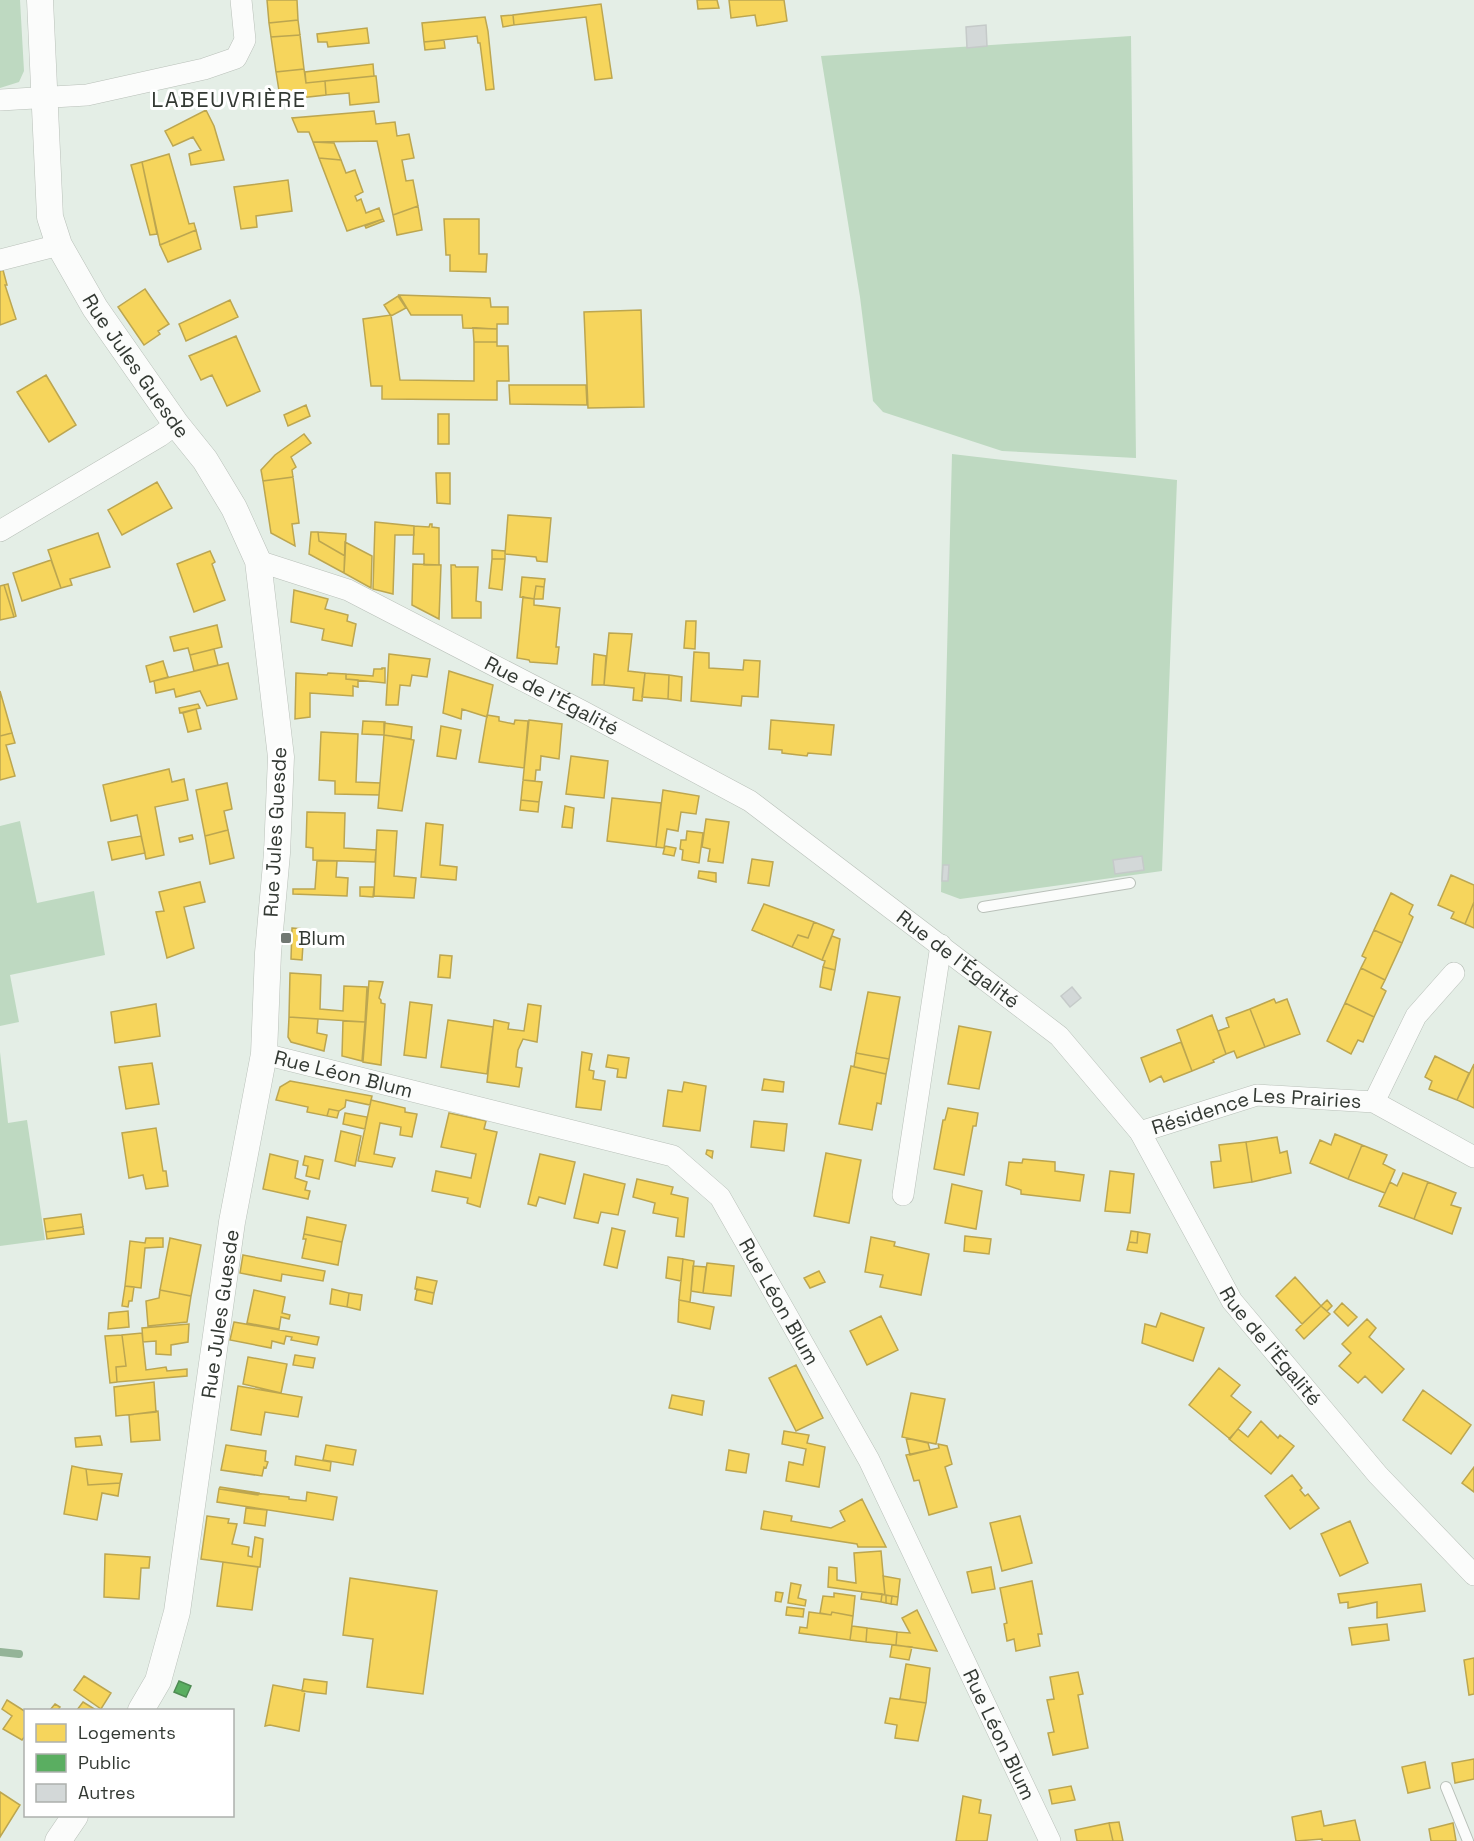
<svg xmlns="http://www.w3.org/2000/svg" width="1474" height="1841" font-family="'Space Grotesk',sans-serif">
<rect width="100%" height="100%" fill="#e4eee6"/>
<!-- green -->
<path fill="#bed9c1" d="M0,0h20l4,71 -5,11 -19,6z
M1131,36l5,422 -134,-7 -119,-39 -10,-11 -13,-104 -39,-241z
M952,454l225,26 -15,391 -202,28 -19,-7z
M20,821l17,82 57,-12 11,64 -95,20 9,47 -19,4v-200z
M0,1052l8,71 19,-3 18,120 -45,6z"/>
<!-- homes -->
<path fill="#f6d55c" stroke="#bca650" stroke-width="1.5" d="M267,0h30l1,20 -29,3z
M697,0h20l2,8 -21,1z
M729,0h55l3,21 -30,5 -2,-11 -24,3z
M601,4l11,74 -17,2 -9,-63 -72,8 -1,-10z
M513,15l1,10 -11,2 -2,-11z
M485,17l3,14 6,58 -8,1 -6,-47h-2l-1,-7 -53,6 -2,-19z
M298,20l2,15 -29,2 -2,-14z
M367,28l2,15 -41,4 -1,-5h-9l-1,-8z
M300,35l4,34 -28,3 -5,-35z
M444,40l1,8 -20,2 -1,-8z
M373,64l1,12 -68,7 -1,-11z
M304,69l2,14 19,-2 1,14 -35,4v-3l-11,1 -4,-25z
M374,76h2l3,26 -29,3 -1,-12 -23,2 -1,-14z
M206,110l8,16 10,34 -33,5 -2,-11 12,-4 -8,-13 -20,9 -8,-15z
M374,111l2,13 19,-2 2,14 12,-2 5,24 -12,2 4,21 7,-1 5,26 -25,9 -16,-74 -64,1 -4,-10h-11l-6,-14z
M313,142l21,1 7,17 -22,-2z
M169,154l20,70 5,-1 2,7 -36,15 -18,-83z
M319,158l22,2 5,13 9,-3 8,22 -8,4 2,5 4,-2 5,14 13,-5 4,11 -36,12z
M142,162l15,72 -7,1 -19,-70z
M288,180l4,31 -36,5 1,11 -16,2 -7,-42z
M418,206l4,24 -25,5 -4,-20z
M383,219l1,2 -18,7 -1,-2z
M444,219h35v35h8l-1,18 -36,-1v-16h-4z
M196,230l5,19 -33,13 -8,-17z
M3,270l4,15h-2l11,34 -16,6v-54z
M145,289l24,35 -11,7 2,3 -16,11 -26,-38z
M399,295l91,3 1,9h17v17h-11v5l-34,-1 -1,-13h-51z
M398,296l8,12 -15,8 -7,-11z
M230,300l8,17 -52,24 -7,-17z
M641,310l3,97 -56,1 -4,-96z
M391,315l9,65 74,1v-39h23v4h11l1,35h-12v19l-115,-1v-13h-11l-8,-67z
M473,328l24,1v13h-23z
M236,336l24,55 -33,15 -15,-31 -11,5 -12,-24z
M46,375l30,50 -27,17 -32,-50z
M509,385h77l1,20 -77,-1z
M306,405l4,11 -22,10 -4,-11z
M438,414h11v30h-11z
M304,434l7,9 -20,14 5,10 -4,3 1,7 -30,4 -2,-11 14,-15z
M436,473h14v31l-13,-1z
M293,477l6,46 -7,1 3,22 -24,-13 -8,-52z
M157,482l15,26 -50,27 -14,-25z
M508,515l43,3 -4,44 -10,-1 -1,-4 -31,-3z
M375,522l39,4v9h-19l-2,59 -20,-5z
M430,524h2v3l7,1v37h-15v-11h-11l1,-28 15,1z
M311,532h7l1,9 26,15 -1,17 -35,-19z
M318,532l28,2 -1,22 -26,-15z
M98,533l12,34 -40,12 2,6 -11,3 -13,-38z
M345,542l27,14 -1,32 -27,-15z
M492,550l13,1v8h-13z
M210,551l5,11 -3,2 13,36 -31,12 -17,-48z
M492,559h13l-3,31 -13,-2z
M51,560l10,28 -39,13 -9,-28z
M413,564l28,1 -2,54 -27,-14z
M451,565h4l1,2h22l-2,34 5,1v16h-29z
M522,577l23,2 -1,8 -8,-1 -2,13 -14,-2z
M8,584l8,32 -2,1 -10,-32z
M4,585l10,32 -14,3v-34z
M536,586l8,1 -1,12h-9z
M294,590l34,9 -3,10 23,6 -1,6 9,3 -4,22 -30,-6 2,-11 -33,-7z
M523,597l11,2v6l26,3 -4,39h3l-2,17 -27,-2 -1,-2 -12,-2z
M686,621h10l-1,28 -11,-1z
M217,625l5,22 -32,8 -2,-7 -14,3 -4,-14z
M609,633l23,1 -4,37 17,2 -3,28 -9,-1 1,-12 -30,-3z
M214,649l4,16 -24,6 -4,-16z
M694,652l15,1v15l34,2 1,-10 16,1 -2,36 -16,-1 -1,10 -50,-5z
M389,654l41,5 -3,18 -15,-2 -2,11 -10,-1 -2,20h-12z
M594,654l12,2 -2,29h-12z
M163,661l5,16 -18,5 -4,-16z
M228,663l9,36 -30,7 -7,-15 -24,6 -2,-8 -18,4 -2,-12z
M382,668h3v15l-39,-4v-5l27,2 1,-7h8z
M449,671l44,14 -6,32 -25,-8 -1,10 -18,-6z
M296,673l31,2 1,-2 18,1v5l12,1v7l-5,-1v10l-43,-3v24l-15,2z
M645,673l24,2 -1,24 -26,-2z
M669,675l13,2 -1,24 -13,-2z
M0,691l12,42 -12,3z
M198,704l2,4 -20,5 -1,-5z
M196,709l5,20 -13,3 -5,-19z
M487,715l12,2v4l15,3 1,-4 13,1 -4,47 -45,-6z
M529,720l33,4 -3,35 -18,-3 -1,14h-4l-1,11 -12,-1z
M771,720l63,5 -3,30 -23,-2 -1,3 -25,-3v-3l-13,-1z
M363,721l22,1 -1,13 -22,-1z
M384,723l28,4 -1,12 -27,-4z
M441,726l20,4 -5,29 -19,-3z
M321,732l37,2 -2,48 24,1 -1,12 -44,-1v-13l-16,-1z
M12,733l3,10 -9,2 9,31 -15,4v-44z
M384,735l30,5 -12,71 -24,-3z
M571,756l37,5 -4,37 -38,-4z
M169,769l3,13 12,-3 4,21 -33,7 9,48 -18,4 -9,-44 -26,6 -8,-36z
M523,780l19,2 -3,20 -18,-2z
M227,783l5,26 -8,2 4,19 -23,6 -9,-46z
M663,790l36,6 -3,18 -15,-2 -3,19 -11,-2 -3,19 -8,-1z
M612,798l49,5 -5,44 -49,-6z
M521,800l18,2 -1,10 -18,-2z
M565,806l9,2 -2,20 -10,-1z
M307,812l38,1 -1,35 32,2 -1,12 -62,-2v-12l-7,-1z
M706,819l23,3 -6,41 -15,-2 2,-12 -8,-2z
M426,823l17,2 -3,40 17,2 -1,13 -35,-3z
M228,830l6,28 -24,6 -5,-28z
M377,830l20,1 -3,45 22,2 -2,20 -40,-2z
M687,831l16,2 -4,30 -17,-3 1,-10 -3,-1 1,-9h5z
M192,835l1,4 -13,3 -1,-4z
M141,836l4,17 -33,7 -4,-18z
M665,846l11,2 -2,8 -11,-2z
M752,859l21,3 -4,24 -21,-3z
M317,861h20l-1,16 12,1 -1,18 -54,-2v-5h22z
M699,871l17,2v9l-18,-4z
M1451,875l23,10v17l-9,22 -14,-6 3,-6 -16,-7z
M200,882l5,20 -21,5 10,41 -27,10 -11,-46 8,-1 -5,-19z
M360,887h14l-1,10 -13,-1z
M1391,893l22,12 -4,9 4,3 -11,26 -28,-13z
M1474,902v26l-9,-4z
M764,904l50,18 -6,16 -10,-3 -6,12 -40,-17z
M814,922l20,8 -12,30 -30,-13 6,-12 10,3z
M292,928l12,1 -2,31 -11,-1z
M1374,930l28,13 -17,37 -24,-12 5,-10 -4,-2z
M832,936l8,3 -5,31 -12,-3 2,-6 -3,-1z
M440,955l12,1 -2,22 -12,-1z
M823,967l12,3 -4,20 -11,-3z
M1361,968l24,12 -4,8 5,3 -12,26 -29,-14z
M290,973l31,2 -1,34 23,2 1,-25 23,1 -2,35 -76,-5z
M369,981l14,1 -4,16 2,2v3l4,1 -4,61 -18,-3z
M868,992l32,5 -11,62 -33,-6z
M1274,999l2,4 11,-4 13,35 -35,13 -15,-38z
M410,1002l22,3 -6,53 -22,-3z
M1345,1003l29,14 -11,25 -5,-2 -7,14 -24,-13z
M156,1004l4,32 -45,7 -4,-31z
M528,1004l13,2 -4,36 -14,-3 -5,11 -2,17 6,1 -3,19 -32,-5 7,-62 15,3 -1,6 16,2z
M1250,1009l15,38 -28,11 -3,-7 -8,3 -8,-23 11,-4 -3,-9z
M1212,1015l14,39 -13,6 1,2 -22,9 -15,-41z
M289,1017l29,2 -1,14 10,2 -3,16 -33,-9 -3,-5z
M448,1020l45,7 -6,47 -46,-7z
M343,1021l22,1 -3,39 -20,-5z
M959,1026l32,6 -12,57 -31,-5z
M1181,1042l11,29 -28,11 -3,-6 -11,6 -9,-24z
M582,1052l10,2 -3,16 5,1 -1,8 12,2 -4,29 -25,-3z
M856,1053l33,6 -3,15 -32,-7z
M608,1055l21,3 -3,20 -9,-1 1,-8 -12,-2z
M1435,1056l34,17 -12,27 -28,-11 3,-8 -7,-4z
M152,1063l7,41 -33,5 -7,-42z
M1474,1064v44l-17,-8z
M851,1066l35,8 -5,30 -4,-1 -5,27 -33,-6z
M764,1079l20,3 -1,10 -21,-2z
M290,1081l82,15 -2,9 -24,-5 -1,7 -6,4 -10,-2 -2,7 -20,-4 1,-5 -32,-7 4,-13z
M684,1082l22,4 -6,45 -37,-5 5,-36 14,2z
M371,1100l34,8v4l12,2 -5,23 -12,-2 1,-8 -21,-4 -6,31 21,4 -3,9 -34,-6z
M948,1108l30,5 -2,13h-3l-9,49 -30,-6 9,-49h2z
M329,1109l10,2 -2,7 -10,-2z
M345,1113l22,4 -2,12 -22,-5z
M449,1113l37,8 -2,8 13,3 -17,75 -13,-4 1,-5 -36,-7 4,-20 35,7 5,-24 -35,-7z
M754,1121l33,3 -3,27 -33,-4z
M156,1128l7,43h3l2,15 -22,3 -3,-14 -14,3 -7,-45z
M341,1131l20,5 -6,30 -20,-5z
M1335,1134l27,11 -14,34 -38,-16 10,-23 11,5z
M1277,1137l3,16 7,-2 4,22 -39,9 -6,-40z
M1246,1142l6,40 -38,6 -3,-26 10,-1 -2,-16z
M1362,1145l25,10 -4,9 12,6 -10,23 -37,-14z
M707,1150l6,1 -1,7 -6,-4z
M826,1153l35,7 -12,63 -35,-7z
M270,1154l28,7 -3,17 12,4 -2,8 5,1 -2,8 -45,-10z
M540,1154l35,8 -10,42 -26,-7 -3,9 -8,-2z
M305,1156l18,4 -4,19 -13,-3 2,-10 -5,-1z
M1023,1159l32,3v9l29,4 -4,26 -59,-7v-4l-15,-5 3,-23 13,1z
M1110,1171l24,3 -4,39 -25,-2z
M1403,1173l25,9 -14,37 -35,-13 11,-24 7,4z
M584,1174l41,10 -7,31 -17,-3 -3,11 -24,-5z
M637,1179l36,8 -2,7 17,4 -4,39 -8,-1 2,-18 -25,-5 2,-10 -22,-6z
M1428,1182l28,11 -5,12 10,3 -9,26 -38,-15z
M952,1184l30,7 -6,38 -31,-6z
M81,1214l2,13 -37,5 -2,-13z
M307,1217l39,8 -4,17 -38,-8z
M83,1227l1,7 -37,5 -1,-7z
M612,1228l13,3 -8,37 -13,-3z
M1131,1231l7,1 -1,11 -8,-1z
M1138,1232l12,2 -3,19 -20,-3 2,-8 8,1z
M304,1234l38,8 -4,23 -36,-7 4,-19h-3z
M965,1236l26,3 -2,15 -25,-3z
M871,1237l24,5 -1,4 35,8 -8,41 -41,-8 3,-12 -18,-3z
M146,1238h17v9l-18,1 -4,40 -16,-2 5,-45 15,2z
M170,1238l31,7 -10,51 -31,-6z
M243,1255l82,16 -2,10 -41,-7 -1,7 -41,-8z
M668,1257l15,2 -2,22 -15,-3z
M683,1259l11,2 -4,41 -11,-2z
M707,1263l27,3 -3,30 -28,-3z
M693,1266l13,1 -3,26 -12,-2z
M819,1271l6,11 -15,6 -6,-10z
M417,1277l20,4 -3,12 -19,-4z
M1295,1277l26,29 -19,18 -26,-28z
M125,1286l9,1 -2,14h-3l-1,6 -6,-1z
M332,1289l17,4 -2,14 -17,-3z
M417,1289l17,4 -2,11 -17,-4z
M160,1290l31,6 -4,26 -39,4 -2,-25 13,-3z
M254,1290l31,7 -3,16 8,2 -1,4 -8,-2 -2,12 -32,-6z
M349,1293l13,2 -2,15 -13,-3z
M679,1300l35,7 -4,22 -32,-7z
M1327,1300l5,6 -5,5 -6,-5z
M1342,1303l15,14 -9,9 -14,-14z
M1321,1306l9,8 -26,25 -8,-9z
M128,1311l1,16 -21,2 1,-16z
M1161,1313l43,15 -11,33 -51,-18 3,-19 11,3z
M881,1316l17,34 -31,15 -17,-34z
M1367,1319l9,9 -7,9 35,32 -22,24 -17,-17 -7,7 -19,-17 12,-13 -9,-9z
M234,1322l85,15 -2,8 -26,-5 1,-3 -6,-1 -2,8 -12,-3 -1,7 -41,-8z
M189,1324l-1,18 -17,3v10l-15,-1v-13l-13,1 -1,-14z
M142,1333l4,37 20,-3 1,4 20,-2v7l-70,6 -1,-15 10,-1 -4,-31z
M122,1335l4,31 -10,1 1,15 -7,1 -5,-47z
M295,1355l20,3 -2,10 -20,-3z
M248,1357l39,7 -6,29 -38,-9z
M796,1365l27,53 -27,13 -27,-53z
M1219,1368l21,17 -9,11 20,16 -21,27 -41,-34z
M154,1382l2,30 -40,4 -2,-29z
M238,1386l64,11 -4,20 -33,-5 -4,23 -30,-5z
M1423,1390l48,35 -20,29 -48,-34z
M911,1393l34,6 -9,45 -34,-7z
M672,1395l32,6 -2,14 -33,-7z
M158,1411l2,29 -29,2 -2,-27z
M1261,1421l17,17 2,-3 14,11 -23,28 -42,-35 9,-10 10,8z
M784,1431l25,4 -2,8 18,4 -6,40 -33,-6 3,-19 14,3 3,-16 -24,-5z
M100,1436l2,9 -26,2 -1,-9z
M906,1438l22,5 2,7 -20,5z
M938,1444l9,2 5,18 -7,3 12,40 -28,8 -10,-35 -5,1 -8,-26 33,-7z
M226,1445l40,6 -1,10 3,1 -2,6 -2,-1 -2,9 -41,-6z
M326,1445l30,5 -3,15 -30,-5z
M729,1450l20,4 -3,19 -20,-3z
M296,1456l35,6 -1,9 -35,-6z
M72,1466l14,3 2,16 32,-2 -2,13 -16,-3 -5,27 -33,-6z
M1474,1467v25l-12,-9z
M86,1469l36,5 -2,9 -32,2z
M1292,1475l10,13 -2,2 5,6 3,-2 11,14 -29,21 -25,-33z
M220,1487l39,6 -1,2 -39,-6z
M219,1489l70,8v2l17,2 1,-9 30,5 -4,23 -116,-18z
M862,1499l24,48h-28l-1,-3 -96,-15 3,-18 28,5 -1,5 40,7 14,-7 -5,-10z
M246,1508l21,2 -2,16 -21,-3z
M207,1516l22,3 -1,4 9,1 -5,20 17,3 -1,9 4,1 3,-20 8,2 -3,28 -59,-8z
M1020,1516l12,47 -30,8 -12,-48z
M1350,1521l18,42 -28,13 -19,-42z
M881,1551l4,44 -57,-8 1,-20 8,1v12l19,3 -2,-30z
M105,1554l45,3 -1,11h-8l-2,31 -35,-2z
M223,1562l35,5 -6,43 -35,-4z
M991,1567l4,22 -23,4 -5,-21z
M883,1576l17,3 -2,18 -13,-2z
M350,1578l87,13 -14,103 -56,-7 6,-48 -30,-4z
M1032,1581l10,53h-4l2,12 -24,5 -2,-12 -7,2 -3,-17 3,-1 -7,-35z
M791,1583l10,2 -3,13 8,2 -1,6 -17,-3z
M1421,1584l4,27 -48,7v-16l-29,6v-6l-8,1 -2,-9z
M776,1592l7,1 -2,9 -6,-1z
M862,1592l20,2 -1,8 -20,-3z
M834,1593l21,3 -2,20 -21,-4 -1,3 -11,-2 3,-17 11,1z
M882,1594l4,1v8l-5,-1z
M886,1595l6,1 -1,8 -5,-1z
M892,1596l6,1 -1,8 -6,-1z
M787,1607l17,2 -1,8 -17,-2z
M917,1610l20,41 -41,-6 1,-13 13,1 -8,-15z
M809,1612l22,3 1,-3 21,4 -3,24 -51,-7 1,-6 7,1z
M1387,1624l2,16 -37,5 -3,-17z
M852,1626l15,2 -1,14 -16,-2z
M867,1628l30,4 -1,13 -30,-3z
M892,1645l20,2 -3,13 -19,-3z
M1474,1658v36l-5,1 -5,-35z
M906,1664l24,4 -4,35 -26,-4z
M1078,1672l5,22 -5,1 10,53 -35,7 -5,-22 6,-1 -7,-32 7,-1 -4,-22z
M84,1676l27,17 -10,16 -27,-19z
M304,1679l23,3 -1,12 -24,-3z
M273,1685l32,6 -6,40 -29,-6 -5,1z
M890,1698l36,5 -8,38 -23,-3 2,-13 -12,-2z
M7,1700l19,12v23l-4,5 -19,-11 9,-13 -10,-7z
M83,1702l13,8h-19z
M55,1704l5,3 -2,3h-8z
M1474,1759v20l-19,4 -3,-20z
M1425,1762l5,26 -22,5 -6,-26z
M1071,1786l4,14 -23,4 -3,-14z
M0,1792l20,13 -20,32z
M963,1796l18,4 -2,13 12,2 -4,26h-31z
M1321,1811l3,15 31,-6 5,21h-38v-2l-26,2 -4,-24z
M1119,1822l4,19h-10l-4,-18z
M1109,1823l4,18h-36l-2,-11z
M1453,1823l3,18h-25l-2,-12z"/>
<!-- public -->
<path fill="#5aae61" stroke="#4e8b53" stroke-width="1.5" d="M179,1681l12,5 -5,11 -12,-5z"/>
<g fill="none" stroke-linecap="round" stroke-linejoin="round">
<!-- stream -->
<path stroke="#94b498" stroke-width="8" d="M0,1652l19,2"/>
</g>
<!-- building -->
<path fill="#d3d8d8" stroke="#c5cac9" stroke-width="1.5" d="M986,25l1,21 -20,2 -1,-21z
M1142,856l2,14 -29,4 -2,-14z
M943,865h6l-1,16h-6z
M1072,987l9,11 -11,9 -9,-11z"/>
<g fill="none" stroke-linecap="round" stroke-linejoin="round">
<!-- service casing -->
<g stroke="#b9c0b9" stroke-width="12">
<path id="service" d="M983,907l147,-24
M1446,1787l22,54"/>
</g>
<!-- minor casing -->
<g stroke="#b9c0b9" stroke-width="22">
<g id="minor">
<path d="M0,100l87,-5 117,-26 32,-11 9,-18 -4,-40"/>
<path d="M0,260l59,-15"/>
<path d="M0,531l160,-95 16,-12"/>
<path id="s1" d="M258,561l90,29 234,121 168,90 309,235 81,96 92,169 146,174 96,100"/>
<path id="s2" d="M264,1054l409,102 47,41 149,263 181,381"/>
<path d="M1374,1102l42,-86 38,-43"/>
<path id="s3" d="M1140,1132l117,-37 117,7 100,55"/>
<path d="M903,1195l38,-250"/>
</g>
</g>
<!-- tertiary casing -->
<g stroke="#b9c0b9" stroke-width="27">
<g id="tertiary">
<path id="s4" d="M40,0l10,217 9,28 36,63 81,116 29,36 29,48 24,53 23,196 -4,96 -9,100 -4,101 -32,168 -55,390 -19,69 -17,29"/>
<path d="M58,1841l17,-25"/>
</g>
</g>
<!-- service -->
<use href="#service" stroke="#fbfcfb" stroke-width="10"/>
<!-- minor -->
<use href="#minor" stroke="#fbfcfb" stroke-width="21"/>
<!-- tertiary -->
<use href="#tertiary" stroke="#fbfcfb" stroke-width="26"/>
</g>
<!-- markers -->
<rect fill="#717872" stroke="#fff" stroke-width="2" x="280" y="932" width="12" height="12" rx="3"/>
<g text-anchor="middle" stroke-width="6" stroke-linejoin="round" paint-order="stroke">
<!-- street labels -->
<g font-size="20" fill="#333933" stroke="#fff">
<text dy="7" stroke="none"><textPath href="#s4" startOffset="390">Rue Jules Guesde</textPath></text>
<text dy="7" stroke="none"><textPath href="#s1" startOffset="324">Rue de l'Égalité</textPath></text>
<text transform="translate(275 832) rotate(-87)" y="7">Rue Jules Guesde</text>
<text dy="7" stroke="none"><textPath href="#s1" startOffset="810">Rue de l'Égalité</textPath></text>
<text dy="7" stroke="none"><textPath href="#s2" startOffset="82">Rue Léon Blum</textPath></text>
<text dy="7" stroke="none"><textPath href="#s3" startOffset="120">Résidence Les Prairies</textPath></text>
<text dy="7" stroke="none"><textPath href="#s2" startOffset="604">Rue Léon Blum</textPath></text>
<text transform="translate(220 1314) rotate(-82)" y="7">Rue Jules Guesde</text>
<text dy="7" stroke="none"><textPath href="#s1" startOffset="1314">Rue de l'Égalité</textPath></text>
<text dy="7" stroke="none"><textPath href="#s2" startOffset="1090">Rue Léon Blum</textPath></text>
</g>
<!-- poi labels -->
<g font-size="20" fill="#333933" stroke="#fff" text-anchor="start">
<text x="298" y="945">Blum</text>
</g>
<!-- quarter labels -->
<g font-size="22" letter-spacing="1.5" fill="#333933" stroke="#fff">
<text x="229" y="107">LABEUVRIÈRE</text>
</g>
</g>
<!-- legend -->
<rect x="24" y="1709" width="210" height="108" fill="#ffffff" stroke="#adb0ad" stroke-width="1.5"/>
<rect x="36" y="1724" width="30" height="18" fill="#f6d55c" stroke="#adb0ad" stroke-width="1.5"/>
<text x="78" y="1739" font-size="18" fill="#333933">Logements</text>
<rect x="36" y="1754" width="30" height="18" fill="#5aae61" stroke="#adb0ad" stroke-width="1.5"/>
<text x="78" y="1769" font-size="18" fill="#333933">Public</text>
<rect x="36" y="1784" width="30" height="18" fill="#d3d8d8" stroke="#adb0ad" stroke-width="1.5"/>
<text x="78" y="1799" font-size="18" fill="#333933">Autres</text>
</svg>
